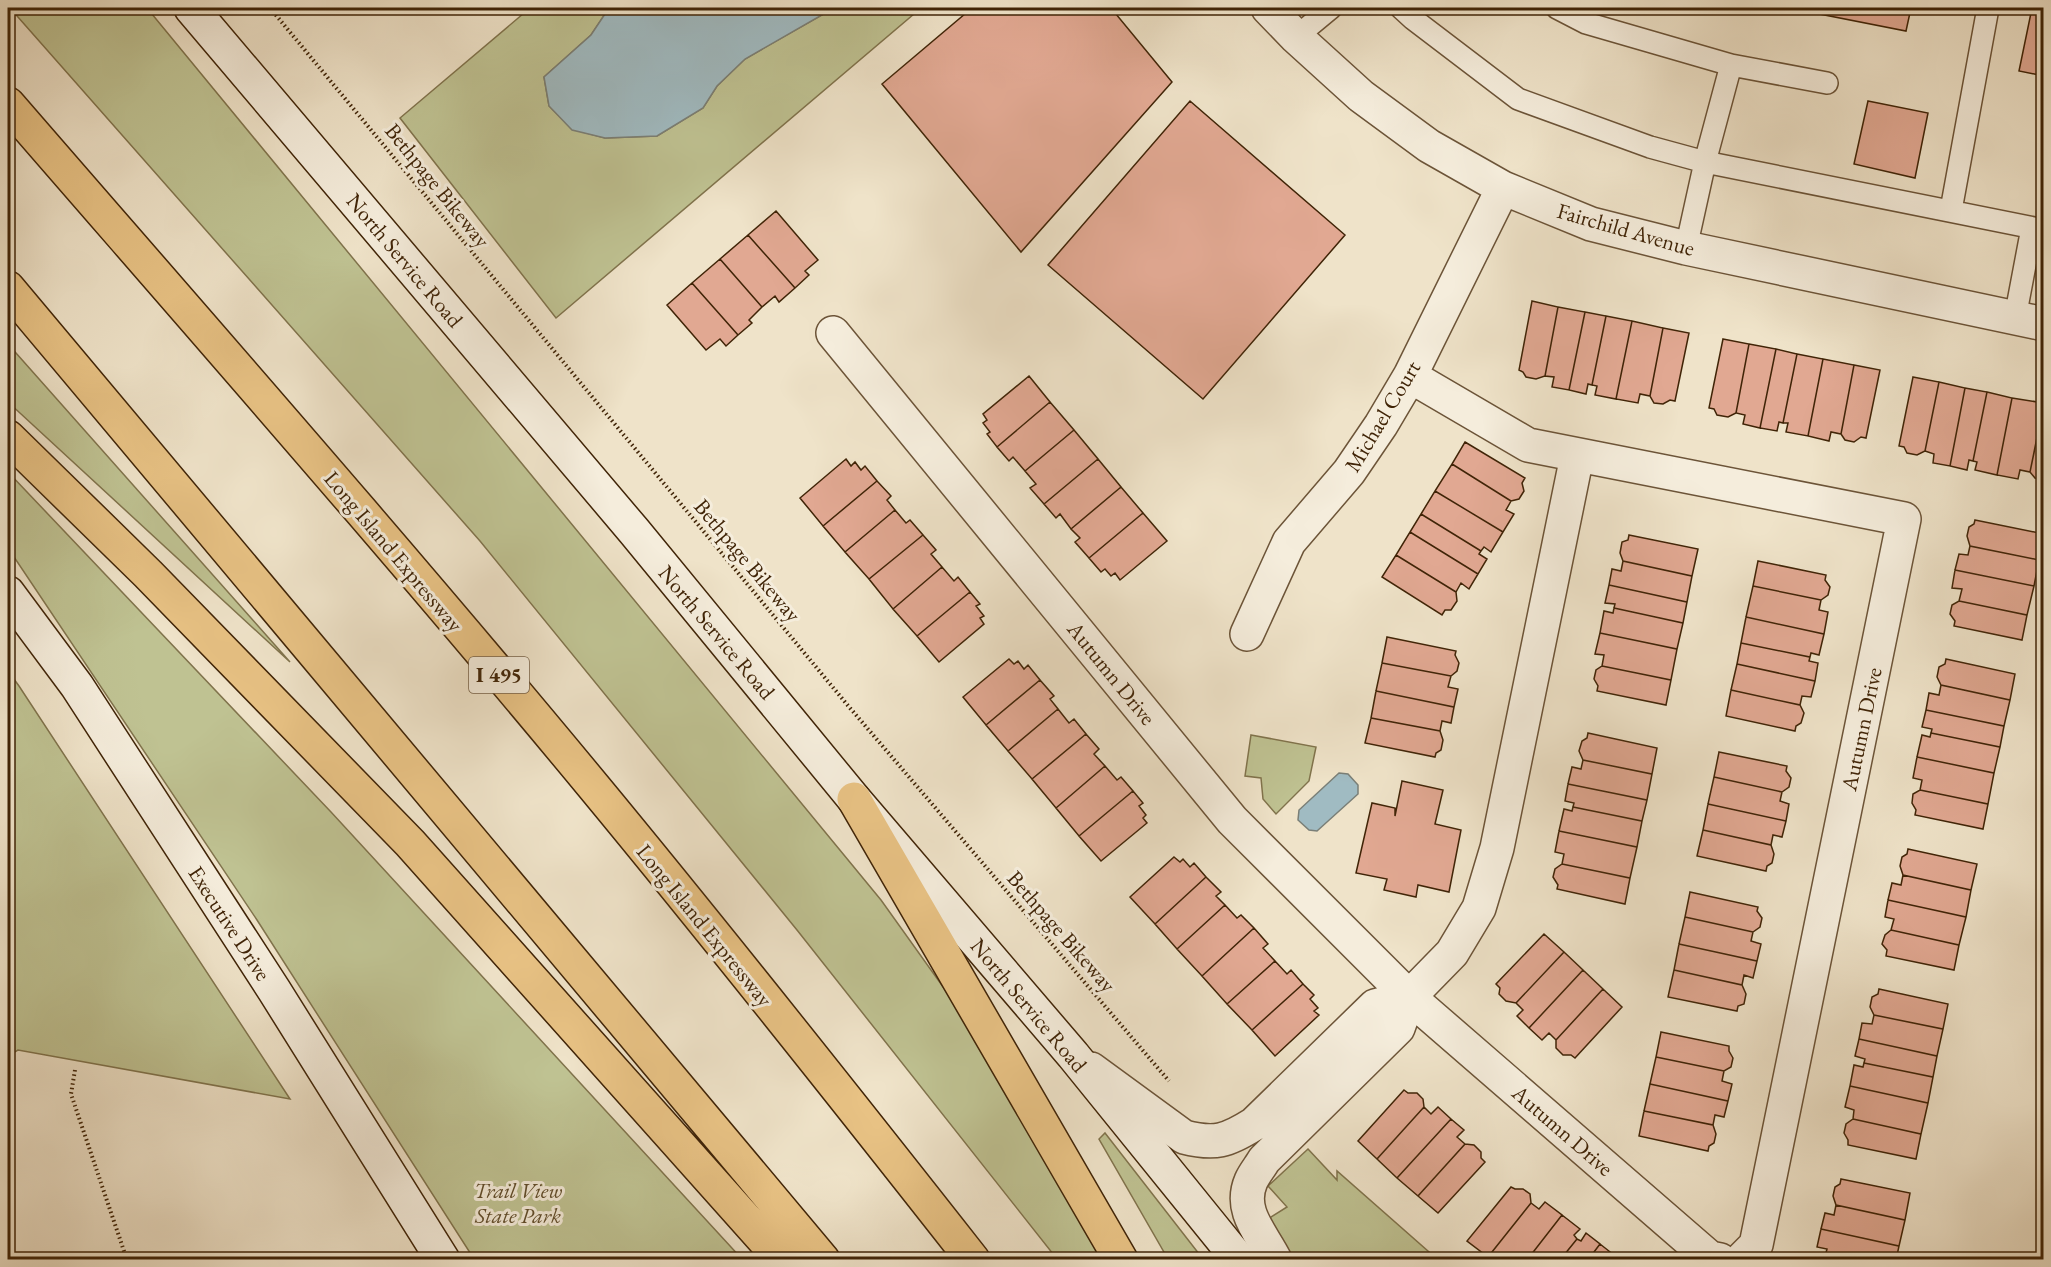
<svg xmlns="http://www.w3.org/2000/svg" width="2051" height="1267" font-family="'EB Garamond',serif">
<rect width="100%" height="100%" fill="#efe3c9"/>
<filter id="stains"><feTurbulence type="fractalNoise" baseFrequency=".00333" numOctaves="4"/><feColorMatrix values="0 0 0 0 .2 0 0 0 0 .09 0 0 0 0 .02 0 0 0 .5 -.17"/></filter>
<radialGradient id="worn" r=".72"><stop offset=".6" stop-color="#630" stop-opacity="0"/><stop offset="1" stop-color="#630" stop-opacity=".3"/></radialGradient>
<!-- green -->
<path fill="#bfc292" stroke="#80734c" stroke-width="1.5" d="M10,8h137l734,892 110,154 118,205h-52l-260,-329 -317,-389z
M530,8h79l-18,27 -47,42 5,29 23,23 33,9 52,-2 46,-28 14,-22 28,-27 89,-51h87l-365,310 -156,-200z
M8,344l282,318 -282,-260z
M8,472l323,340 411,447h-268l-217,-339 -249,-372z
M8,671l11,15 271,413 -272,-49 -10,6z
M1251,735l65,12 -7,34 -33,33 -13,-15 -2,-21 -16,-2z
M1105,1133l98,126h-35l-69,-120z
M1308,1149l29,31v-9l100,88h-144l-18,-23 -7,-17 19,-12 -19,-21z"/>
<!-- water -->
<path fill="#a0bbc2" stroke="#7a7f77" stroke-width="1.5" d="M609,8h225l-89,51 -28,27 -14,22 -46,28 -52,2 -33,-8 -23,-24 -5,-29 47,-42z
M1339,773l9,1 10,11v9l-41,37 -8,-1 -11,-10 1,-10z"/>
<!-- building -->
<path fill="#e1a892" stroke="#402407" stroke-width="1.5" d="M972,8h139l61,74 -151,170 -139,-168z
M1789,8h122l-5,23z
M2032,8h12v68l-25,-5z
M1190,101l155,134 -142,164 -155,-134z
M1868,101l60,12 -13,65 -61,-14z
M776,211l42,49 -13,11 4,4 -14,13 -47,-53z
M748,235l47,53 -16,14 -4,-6 -13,11 -42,-48z
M720,259l42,48 -13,13 3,3 -14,12 -46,-52z
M692,283l46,52 -12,11 -6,-7 -14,11 -39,-45z
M1532,301l26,6 -13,69 -9,3 -10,-2 -3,-5 -4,-2z
M1558,307l27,5 -16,78 -17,-3 2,-10 -9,-1z
M1585,312l21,4 -14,69 -4,-1 -2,10 -17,-4z
M1606,316l26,5 -16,78 -21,-4 2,-9 -5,-1z
M1632,321l31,7 -13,68 -10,-2 -2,9 -22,-4z
M1663,328l26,5 -14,68 -5,-1 -7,4 -9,-1 -4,-7z
M1723,339l26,5 -13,69 -8,4 -11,-2 -3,-6 -5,-1z
M1749,344l27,5 -16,79 -17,-4 2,-9 -9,-2z
M1776,349l21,5 -14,69 -4,-1 -2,9 -17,-3z
M1797,354l26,5 -15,77 -22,-4 2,-9h-5z
M1823,359l31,6 -13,69 -10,-2 -2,9 -21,-5z
M1854,365l26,5 -14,68 -5,-1 -7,5 -9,-2 -4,-6z
M1029,376l21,26 -53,45 -10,-13 3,-2 -7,-9 4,-3 -4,-6z
M1913,377l26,5 -14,69 -8,4 -10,-2 -3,-6 -5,-1z
M1939,382l26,6 -15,78 -17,-3 1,-9 -9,-3z
M1965,388l22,4 -14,69 -4,-1 -2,10 -17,-4z
M1987,392l25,6 -15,77 -22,-5 2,-8 -4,-1z
M2012,398l32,5 -14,69 -10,-2 -2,9 -21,-4z
M1050,402l24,28 -49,41 -12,-14 -4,4 -12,-14z
M2044,405v75l-1,1 -8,-3 -5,-6z
M1074,430l24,29 -54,45 -14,-16 6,-4 -11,-13z
M1465,442l60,36 -3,5 2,8 -5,8 -8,2 -59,-37z
M846,459l5,7 4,-4 6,8 4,-4 12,15 -54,45 -23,-28z
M1098,459l23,28 -50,42 -11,-15 -4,4 -12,-14z
M1452,464l59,37 -5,9 8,4 -11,18 -68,-41z
M877,481l14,15 -4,4 8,10 -50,42 -22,-26z
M1121,487l22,26 -54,45 -14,-16 5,-4 -9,-9z
M1435,491l68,41 -12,20 -7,-5 -3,4 -60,-37z
M895,510l11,13 4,-3 13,15 -54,44 -24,-27z
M1143,513l24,28 -47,39 -5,-7 -4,3 -6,-7 -4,3 -12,-14z
M1421,514l60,37 -2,3 8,5 -9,15 -68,-42z
M1975,520l69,14 -5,26 -69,-14 -3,-10 2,-9 5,-3z
M1410,532l68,42 -9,15 -8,-6 -5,9 -60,-37z
M923,535l13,15 -5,4 11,13 -49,42 -24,-30z
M1629,535l69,14 -6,27 -69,-15 -3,-8 2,-11 6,-2z
M1970,546l69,14 -5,26 -79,-16 4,-16 9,1z
M1396,555l60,37 1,9 -6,9h-6l-3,5 -60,-38z
M1623,561l69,15 -5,26 -78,-17 3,-16 9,2z
M1758,561l68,14 -1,5 5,7 -2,8 -7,5 -68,-14z
M942,567l12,14 4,-4 12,15 -53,44 -24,-27z
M1955,570l79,16 -7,29 -68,-14 3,-12 -10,-1z
M1609,585l78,17 -4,21 -69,-15 1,-4 -10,-1z
M1753,586l68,14 -2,10 9,2 -4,22 -78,-17z
M970,592l10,12 -4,2 8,10 -4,2 4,6 -45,38 -22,-26z
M1959,601l68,14 -5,25 -68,-14 1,-5 -5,-7 2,-9z
M1614,608l69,15 -6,26 -77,-16 4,-22 9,2z
M1746,617l78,17 -5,21 -8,-2 -1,4 -69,-14z
M1600,633l77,16 -6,31 -69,-14 2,-11 -9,-1z
M1387,637l69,14 -1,4 4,8 -2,8 -6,5 -69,-13z
M1741,643l69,14 -1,4 9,2 -3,18 -78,-17z
M1009,659l5,5 4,-3 6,8 4,-4 12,15 -54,45 -23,-28z
M1946,659l69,15 -5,26 -69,-15 -4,-8 2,-10 6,-3z
M1382,663l69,13 -3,11 10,2 -4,18 -78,-16z
M1737,664l78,17 -4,16 -9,-1 -2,9 -69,-15z
M1602,666l69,14 -5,25 -69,-14 1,-5 -4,-7 2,-9z
M1040,680l14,16 -4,3 8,10 -50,42 -22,-26z
M1941,685l69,15 -6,26 -78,-16 3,-17 10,2z
M1731,690l69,15 4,8 -3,10 -5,3 -1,5 -69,-15z
M1376,691l78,16 -3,16 -9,-2 -2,10 -69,-13z
M1058,709l11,14 5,-4 12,15 -54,45 -24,-28z
M1926,710l78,16 -4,21 -69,-14 1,-4 -10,-2z
M1371,718l69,13 3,9 -2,10 -5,3 -1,4 -70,-14z
M1588,733l69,15 -5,26 -69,-14 -4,-9 3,-10 5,-3z
M1931,733l69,14 -6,26 -77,-16 5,-22 8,2z
M1086,734l13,15 -5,5 11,12 -49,42 -24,-29z
M1719,752l68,14 -1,5 5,7 -2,9 -7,5 -68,-15z
M1917,757l77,16 -6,31 -68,-14 2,-10 -9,-2z
M1583,760l69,14 -5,26 -79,-16 4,-17 9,2z
M1105,766l12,14 4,-3 12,14 -54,45 -23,-28z
M1714,777l68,15 -2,9 9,3 -3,17 -78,-17z
M1402,781l41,9 -8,34 26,6 -12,62 -31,-7 -2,12 -32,-7 3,-11 -31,-6 16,-70 23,5v8z
M1568,784l79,16 -5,21 -69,-14 1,-4 -9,-2z
M1920,790l68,14 -5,25 -68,-14 1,-5 -4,-7 1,-9z
M1133,791l10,12 -4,3 7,9 -3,3 4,5 -46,38 -22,-25z
M1708,804l78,17 -4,16 -9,-2 -2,10 -68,-15z
M1573,807l69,14 -5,26 -78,-16 5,-22 8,2z
M1703,830l68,15 3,9 -2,9 -5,3 -1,5 -69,-15z
M1559,831l78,16 -7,31 -68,-14 2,-10 -9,-2z
M1908,849l69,15 -6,26 -68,-15 -3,-9 2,-9 5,-3z
M1174,857l6,5 3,-3 7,8 4,-4 12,14 -51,47 -25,-27z
M1562,864l68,14 -5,26 -68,-15 1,-4 -5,-8 2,-8z
M1903,875l68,15 -5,27 -78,-17 4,-17 9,2z
M1206,877l15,15 -5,4 9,9 -48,44 -22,-25z
M1690,892l68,15 -1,4 5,7 -2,9 -7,5 -68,-15z
M1888,900l78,17 -7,28 -68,-15 3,-11 -9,-2z
M1225,905l12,13 4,-3 13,13 -52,48 -25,-27z
M1685,917l68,15 -2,9 10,3 -4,17 -78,-17z
M1254,928l14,16 -5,4 12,13 -48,43 -25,-28z
M1891,930l68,15 -5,25 -68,-14 1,-6 -5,-6 3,-9z
M1544,934l20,18 -48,51 -10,-2 -7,-7 1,-6 -4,-4z
M1679,944l78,17 -4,17 -9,-3 -2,10 -68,-15z
M1564,952l19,18 -54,58 -12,-12 6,-6 -7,-7z
M1275,961l12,13 4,-4 12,14 -51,46 -25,-26z
M1583,970l20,19 -47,51 -7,-7 -7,7 -13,-12z
M1674,970l68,15 4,9 -2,10 -6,2 -1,5 -69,-14z
M1303,984l11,11 -4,4 8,9 -4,3 5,4 -44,41 -23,-26z
M1603,989l19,18 -47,51 -4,-3h-8l-7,-7v-8z
M1879,989l69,15 -5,25 -69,-14 -4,-8 2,-10 6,-3z
M1874,1015l69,14 -6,27 -78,-17 3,-16 10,1z
M1661,1032l68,14v5l4,7 -2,9 -7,4 -68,-14z
M1859,1039l78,17 -4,21 -69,-14 1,-4 -10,-3z
M1656,1057l68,14 -2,10 10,3 -4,17 -78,-17z
M1864,1063l69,14 -5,26 -78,-17 4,-21 9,2z
M1650,1084l78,17 -4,16 -9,-2 -2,10 -69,-14z
M1850,1086l78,17 -7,31 -68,-15 1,-9 -9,-3z
M1404,1090l4,3h9l6,6 1,8 -47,52 -19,-18z
M1424,1107l7,7 7,-7 13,12 -54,59 -20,-19z
M1644,1111l69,14 3,9 -2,9 -5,3 -1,5 -69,-15z
M1451,1119l13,11 -7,7 8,7 -47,52 -21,-18z
M1853,1119l68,15 -5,25 -68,-14v-5l-4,-7 2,-9z
M1465,1144l9,1 7,7v6l4,4 -47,51 -20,-17z
M1841,1179l69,14 -5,27 -69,-15 -3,-9 2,-9 5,-3z
M1511,1187l4,2h8l7,5 1,9 -43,54 -21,-16z
M1545,1202l17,13 -35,45h-36l-3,-3 43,-54 8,6z
M1836,1205l69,15 -6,26 -78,-17 4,-16 9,2z
M1562,1215l18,14 -6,6 3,4 -17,21h-33z
M1821,1229l78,17 -3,14h-72l3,-11 -10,-2z
M1586,1233l14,11 -12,16h-28l17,-21 4,2z
M1600,1244l14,11 -4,5h-22z"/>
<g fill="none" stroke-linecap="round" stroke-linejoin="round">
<!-- lane casing -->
<g stroke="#6c5438" stroke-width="24">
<path id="lane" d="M1401,8l12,11 105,80 132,48 55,15 339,68
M1557,8l29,15 145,42 -26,97 -19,86
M1296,37l35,-29
M1731,65l96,18
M1951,210l37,-202
M2015,318l17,-90"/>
</g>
<!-- street casing -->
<g stroke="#6c5438" stroke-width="36">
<path id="street" d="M1268,8l28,29 65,59 68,50 74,42 88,36 95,24 358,76
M833,333l399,487 177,177 301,261 10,2
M1410,376l118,69 376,74 -148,726 -15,15
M1247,634l42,-92 60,-70 32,-47 29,-49 93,-188
M1091,1069l93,68c31,8 43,4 70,-13l121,-118 34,-9
M1275,1260c-13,-26 -37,-49 -24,-79 3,-7 9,-14 13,-21l134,-132 11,-31 43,-44 27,-45 18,-60 80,-392"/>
</g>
<!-- secondary casing -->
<g stroke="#402407" stroke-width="36">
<path id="secondary" d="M191,8l443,523 220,268 219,256 166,205
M8,593l69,93 197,304 169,270"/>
</g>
<!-- highway casing -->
<g stroke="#402407" stroke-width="36">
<path id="highway" d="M8,104c196,226 395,452 586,683 129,156 254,314 379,473
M8,288l815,972
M8,437l140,137 262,269 372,417
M854,799l267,461"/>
</g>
<!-- path -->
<path stroke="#402407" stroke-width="4" stroke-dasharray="1.5 3" stroke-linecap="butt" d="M270,8l580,700 319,373
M75,1070l-4,24 56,166"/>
<!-- lane -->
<use href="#lane" stroke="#f5eddc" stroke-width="21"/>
<!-- street -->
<use href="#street" stroke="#f5eddc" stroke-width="33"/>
<!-- secondary -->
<use href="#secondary" stroke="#f5eddc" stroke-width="33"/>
<!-- highway -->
<use href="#highway" stroke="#e8c284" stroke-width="33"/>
</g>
<g text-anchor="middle" stroke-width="6" stroke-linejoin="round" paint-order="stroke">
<!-- shield labels -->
<rect fill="#f5eddc" stroke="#766047" stroke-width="1.5" x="469" y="657" width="60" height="36" rx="4.5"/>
<g font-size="21" font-weight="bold" fill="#402407">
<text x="499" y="682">I 495</text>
</g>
<!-- street labels -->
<g font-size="22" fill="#402407" stroke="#f5eddc">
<text transform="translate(438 185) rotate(51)" y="8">Bethpage Bikeway</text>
<text transform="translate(1626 229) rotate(16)" y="8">Fairchild Avenue</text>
<text transform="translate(405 260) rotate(50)" y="8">North Service Road</text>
<text transform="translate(1382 416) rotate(-59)" y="8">Michael Court</text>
<text transform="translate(394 551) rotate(50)" y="8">Long Island Expressway</text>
<text transform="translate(748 560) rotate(50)" y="8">Bethpage Bikeway</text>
<text transform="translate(717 632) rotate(50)" y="8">North Service Road</text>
<text transform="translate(1112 673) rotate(51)" y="8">Autumn Drive</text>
<text transform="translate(1861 729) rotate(-78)" y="8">Autumn Drive</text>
<text transform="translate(230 923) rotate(57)" y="8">Executive Drive</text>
<text transform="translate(705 925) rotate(51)" y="8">Long Island Expressway</text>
<text transform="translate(1062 931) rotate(49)" y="8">Bethpage Bikeway</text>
<text transform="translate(1029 1005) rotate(50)" y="8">North Service Road</text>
<text transform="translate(1563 1130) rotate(41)" y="8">Autumn Drive</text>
</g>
<!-- park labels -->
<g font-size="22" font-style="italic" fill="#604c2a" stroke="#f5eddc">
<text x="518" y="1198">Trail View<tspan x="518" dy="25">State Park</tspan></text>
</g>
</g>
<!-- margin -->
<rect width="2051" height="1267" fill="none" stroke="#efe3c9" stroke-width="30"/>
<rect x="9" y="9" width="2033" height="1249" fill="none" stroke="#402407" stroke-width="3"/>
<rect x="15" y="15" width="2021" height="1237" fill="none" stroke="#402407" stroke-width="1.5"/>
<rect width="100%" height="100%" filter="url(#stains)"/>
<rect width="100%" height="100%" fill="url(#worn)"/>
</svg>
